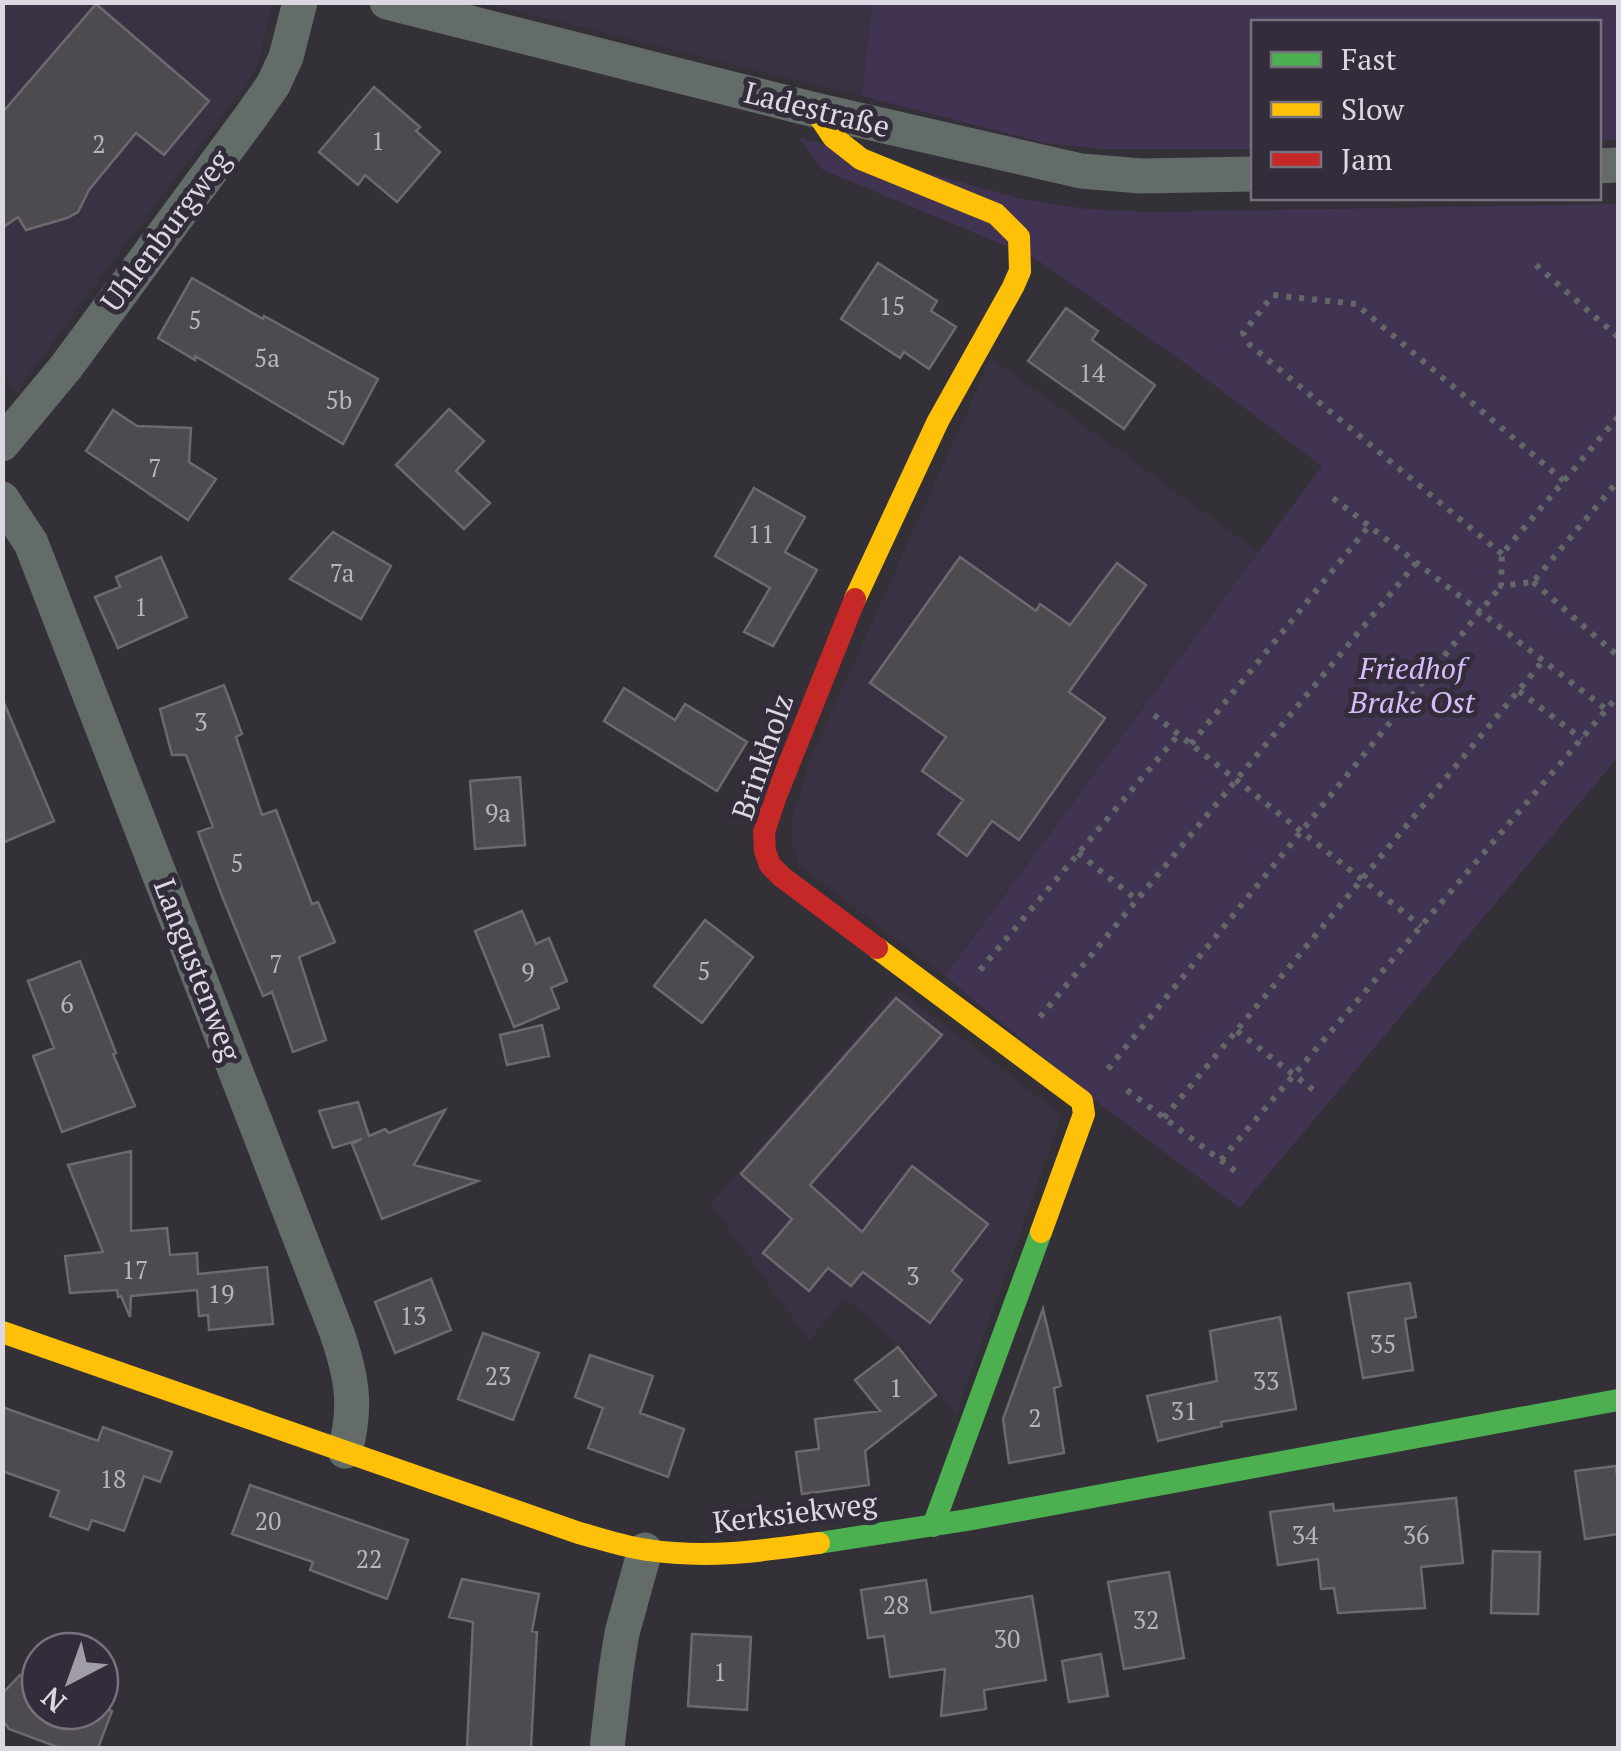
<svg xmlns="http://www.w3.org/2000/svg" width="1621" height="1751" font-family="'PT Serif',serif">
<rect width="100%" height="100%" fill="#343038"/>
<!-- built -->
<path fill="#393243" d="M2,3h271l-15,62 -16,25 -164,217 -62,86 -14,-19z
M483,3h389l-10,93z
M991,358l268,194 -314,424 -145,-110 -7,-19 -2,-24 19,-63z
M898,989l164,126 -106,299 -54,-68 -57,-48 -36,43 -98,-137z"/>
<!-- green -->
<path fill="#413352" d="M872,3h746v136l-19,3 -1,-120h-344l-1,127h-151l-57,-6 -183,-47z
M798,137l220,61 68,11 63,3 469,-8v553l-378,451 -139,-103 -156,-129 377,-510 -133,-100 -156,-109 -210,-87z"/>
<!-- building -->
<path fill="#4d4a50" stroke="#6c6970" stroke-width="2.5" d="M96,4l113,97 -45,54 -28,-22 -47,57 -11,22 -11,6 -41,12 -8,-13 -16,11v-115z
M374,87l46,40 -4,4 24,21 -43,50 -32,-27 -7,10 -39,-33z
M878,263l59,38 -6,10 25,16 -27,42 -25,-17 -4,6 -59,-39z
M192,278l71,41 1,-3 114,63 -35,65 -148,-88v4l-37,-22z
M1066,308l32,23 -6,9 63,45 -31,44 -96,-68z
M449,409l35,32 -28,30 34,32 -26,26 -68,-64z
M113,410l24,16 54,2 -2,34 27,17 -28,41 -102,-69z
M754,488l51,29 -20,35 32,18 -44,76 -29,-14 26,-44 -55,-32z
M333,532l58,34 -30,53 -71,-40z
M161,557l26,60 -69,31 -23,-51 25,-10 -4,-10z
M960,557l76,54 4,-7 30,21 47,-62 29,22 -77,107 36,26 -86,122 -27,-19 -25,35 -29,-22 25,-34 -41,-29 24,-34 -76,-54z
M224,685l18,49 -6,3 26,78 14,-5 36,94 6,-2 17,40 -36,15 27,83 -33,12 -21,-60 -9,4 -41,-100 -24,-64 15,-5 -27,-72h-14l-12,-46z
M624,688l51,32 10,-16 62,38 -30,49 -113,-70z
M2,698l52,123 -52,22z
M520,777l5,68 -50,4 -5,-68z
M522,911l14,33 13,-6 18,43 -16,7 8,20 -45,19 -39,-96z
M705,920l48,37 -51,66 -48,-37z
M80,961l36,92 -3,1 22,52 -73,26 -29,-76 21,-8 -26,-67z
M896,998l46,37 -132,150 52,47 50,-66 76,58 -36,47 10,9 -32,43 -67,-51 -12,14 -23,-18 -19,23 -46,-38 29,-34 -51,-45z
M542,1025l7,31 -42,9 -7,-30z
M358,1102l11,34 16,-7 4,4 56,-23 -31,55 64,16 -96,38 -30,-75 10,-5 -29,9 -14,-37z
M131,1151v80l36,-3 3,27 27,-2 1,21 69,-7 6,57 -64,6 -1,-15 -9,1 -2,-26 -66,6 -1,21 -9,-21 -3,1 -1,-7 -47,3 -5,-37 38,-4 -35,-87z
M431,1279l20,51 -56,23 -20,-51z
M1410,1283l6,34 -11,2 8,51 -50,8 -15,-85z
M1043,1309l18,77 -7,2 10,65 -55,10 -6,-44z
M1280,1317l16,92 -75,13 1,4 -64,15 -11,-45 70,-15 -7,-50z
M483,1333l56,20 -26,67 -55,-21z
M898,1347l38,48 -71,56 4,34 -67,9 -6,-42 23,-3 -4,-30 65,-8 -25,-31z
M590,1355l63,21 -13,37 44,16 -16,48 -80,-29 15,-40 -28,-11z
M2,1407l96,34 5,-14 69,25 -12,30 -16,-6 -20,55 -32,-11 -4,10 -38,-14 9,-25 -57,-20z
M1616,1466l2,18v50l-33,5 -10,-68z
M250,1485l158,55 -21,59 -77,-29 3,-8 -81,-28z
M1456,1498l7,65 -42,4 4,41 -87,5 -4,-25 -13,1 -3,-30 -40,6 -8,-53 63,-8 1,7z
M1493,1551l47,1 -2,62 -47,-1z
M1169,1572l15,86 -60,11 -16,-87z
M462,1579l77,15 -7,37 5,1 -6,116h-64l6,-126 -24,-5z
M926,1580l5,33 101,-17 14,84 -62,10 2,19 -45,7 4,-47 -55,8 -6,-41 -16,2 -7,-48z
M692,1634l59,3 -4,73 -59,-4z
M1101,1654l7,42 -39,6 -7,-41z
M20,1675l20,7v29h60v-5l12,5 -14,37h-38l-51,-19 -7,-10v-25z"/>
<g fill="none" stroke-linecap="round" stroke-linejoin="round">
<!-- path -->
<path stroke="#646769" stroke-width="6" stroke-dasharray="5 8" stroke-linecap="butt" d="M1536,265l82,72
M1618,417l-116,137 -1,32 32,-4 85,-101
M1333,498l274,212
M1502,554l-252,-209 -7,-12 30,-38 83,9 208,177
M1533,582l85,74
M1519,691l63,48
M1154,715l267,211
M1191,744l178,-218
M1078,853l59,47
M980,970l199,-236
M1040,1017l376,-454
M1237,1031l79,61
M1108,1069l393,-483
M1127,1090l112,84
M1164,1118l379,-457
M1221,1160l397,-464"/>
<!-- street -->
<path stroke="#646c6a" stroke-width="35" d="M387,2l428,108 266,61 60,5 113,-2
M1598,166l20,-1
M2,444l64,-77 186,-252 21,-30 13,-28 14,-55
M2,499l29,44 306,790c15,44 20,73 8,118
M607,1748l9,-78 6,-37 23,-83"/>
<!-- fast -->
<path stroke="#4caf50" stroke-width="22" d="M933,1526l108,-294
M819,1543l148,-23 651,-120"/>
<!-- slow -->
<path stroke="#ffc107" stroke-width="22" d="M815,110l18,27 28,22 135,55 23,23 1,34 -7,16 -75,134 -83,178
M877,948l205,153 2,13 -43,118
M2,1332l577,201c23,6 46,14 69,17 58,9 114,1 171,-7"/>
<!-- jam -->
<path stroke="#c62828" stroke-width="22" d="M855,599l-79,197 -12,36 1,19 5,14 12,12 95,71"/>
</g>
<g text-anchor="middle" stroke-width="10" stroke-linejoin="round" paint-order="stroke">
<!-- number labels -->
<g font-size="25" fill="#b8b4bd">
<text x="378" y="150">1</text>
<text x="99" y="153">2</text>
<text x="892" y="315">15</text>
<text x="195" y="329">5</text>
<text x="267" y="367">5a</text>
<text x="1092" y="382">14</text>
<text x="339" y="409">5b</text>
<text x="155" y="477">7</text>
<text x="761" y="543">11</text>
<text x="342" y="582">7a</text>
<text x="141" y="616">1</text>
<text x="201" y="731">3</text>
<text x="498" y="822">9a</text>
<text x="237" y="872">5</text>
<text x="276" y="973">7</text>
<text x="704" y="980">5</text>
<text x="528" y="981">9</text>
<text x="67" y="1013">6</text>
<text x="135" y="1279">17</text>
<text x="913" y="1285">3</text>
<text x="221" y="1303">19</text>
<text x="413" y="1325">13</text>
<text x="1383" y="1353">35</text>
<text x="498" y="1385">23</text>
<text x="1266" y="1390">33</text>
<text x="896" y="1397">1</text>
<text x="1184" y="1420">31</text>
<text x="1035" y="1427">2</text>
<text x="113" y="1488">18</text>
<text x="268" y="1530">20</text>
<text x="1305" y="1544">34</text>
<text x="1416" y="1544">36</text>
<text x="369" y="1568">22</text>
<text x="896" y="1614">28</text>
<text x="1146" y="1629">32</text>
<text x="1007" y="1648">30</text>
<text x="720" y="1681">1</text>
</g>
<!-- street labels -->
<g font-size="30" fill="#dcd8e1" stroke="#332d3b">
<text transform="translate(817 110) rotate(14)" y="10">Ladestraße</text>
<text transform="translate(166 231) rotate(-53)" y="10">Uhlenburgweg</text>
<text transform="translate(763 757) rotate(-71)" y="10">Brinkholz</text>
<text transform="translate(197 970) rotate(69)" y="10">Langustenweg</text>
<text transform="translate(795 1513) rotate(-7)" y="10">Kerksiekweg</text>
</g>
<!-- park labels -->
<g font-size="30" font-style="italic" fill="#d8bbfb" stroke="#332d3b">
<text x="1412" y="679">Friedhof<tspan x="1412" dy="34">Brake Ost</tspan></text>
</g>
</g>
<!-- border -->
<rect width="1621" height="1751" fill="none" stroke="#dcd8e1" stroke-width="10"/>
<!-- legend -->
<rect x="1251" y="20" width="350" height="180" fill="#332d3b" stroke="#77717d" stroke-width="2.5"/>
<rect x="1271" y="52" width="50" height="15" fill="#4caf50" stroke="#77717d" stroke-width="2.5"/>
<text x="1341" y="70" font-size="30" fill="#dcd8e1">Fast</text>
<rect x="1271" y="102" width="50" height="15" fill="#ffc107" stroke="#77717d" stroke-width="2.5"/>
<text x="1341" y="120" font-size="30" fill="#dcd8e1">Slow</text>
<rect x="1271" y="152" width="50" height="15" fill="#c62828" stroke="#77717d" stroke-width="2.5"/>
<text x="1341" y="170" font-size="30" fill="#dcd8e1">Jam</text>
<!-- north arrow -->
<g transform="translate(70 1681) rotate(221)"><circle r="48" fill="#332d3b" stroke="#77717d" stroke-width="2.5"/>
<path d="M0-8L18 38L0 25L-18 38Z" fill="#a19da6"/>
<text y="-15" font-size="28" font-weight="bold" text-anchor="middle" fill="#dcd8e1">N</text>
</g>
</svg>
